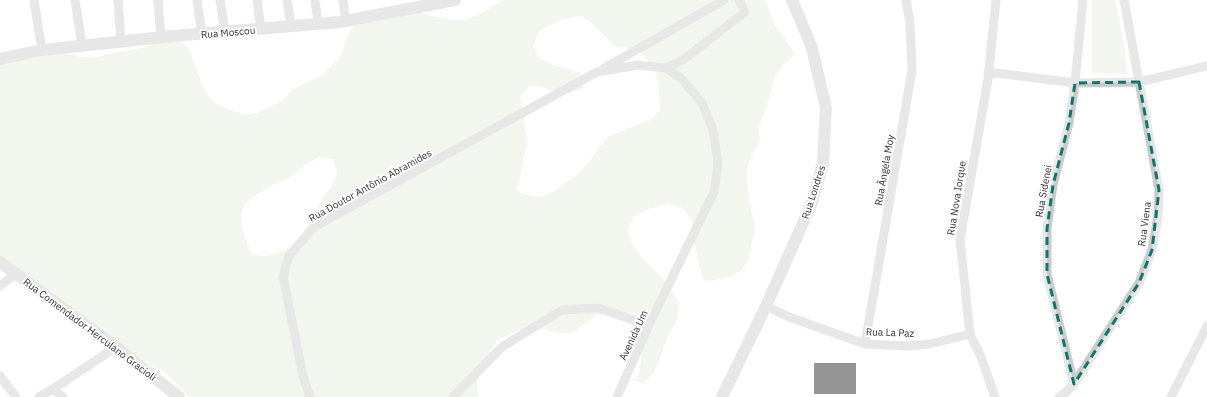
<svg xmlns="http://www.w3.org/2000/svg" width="1207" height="397" font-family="'IBM Plex Sans',sans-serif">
<rect width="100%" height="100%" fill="#fff"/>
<!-- green -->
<path fill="#e5ecda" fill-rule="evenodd" d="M503,0h262l12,29 9,11 9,14 -11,10 -9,12 -5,19 -6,20 -6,13 2,13 -8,14 -5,13v15l2,15 6,30 -6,30 -7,12 -12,7 -18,4 -8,-1 -5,-14 -6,-29 -1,-17 -11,-13 -15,-3 -18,5 -15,8 -5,14 5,15 8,11 27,27 10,17v17l-10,18 -14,37 -11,10 -10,-2 6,-7 2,-15 2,-31 -2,-14 -26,-2 -18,3 -25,18h-16l-13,-4 -14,-1 -14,4 -17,8 -11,16 -8,16 -2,15 1,10h-288c-9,-7 -15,-16 -24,-23 -15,-11 -32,-18 -47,-28 -41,-25 -80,-53 -119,-80v-203l63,-10 19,4h14l48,-10 15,-6 16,-3 13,9 17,45 10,11 28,12 13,-2 15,-6 12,-7 10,-10 12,-7 15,-6 21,-20 5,-16 6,-14 11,-10 49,-8 20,7 19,4h14l15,-6zM581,16l13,9 20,21 14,2 14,6 11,13 5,13 2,31 -10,9 -41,16 -11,12 -7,12 -11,12 -25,19 -15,6 -19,-4 -5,-4 2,-4 9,-40 -4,-35 -3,-14 10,-10 13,1 14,6h14l13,-5 -4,-16 -26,-7 -14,-6 -7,-13 6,-15c15,-8 25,-13 42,-15zM319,157l14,2 4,13 -5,14 -9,11 -20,37 -9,11 -13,7 -16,4 -13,-1 -7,-18 -4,-14 2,-16 9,-9 14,-10 26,-12 12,-10z
M1092,0h23l10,48 2,26 -35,-1z"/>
<!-- building -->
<path fill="#151515" d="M814,363h42v31h-42z"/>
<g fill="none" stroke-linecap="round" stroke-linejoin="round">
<!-- minor -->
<path stroke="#cbcbcb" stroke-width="9" d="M34,0l8,50
M75,0l7,45
M118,0l3,41
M158,0l3,37
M197,0l5,34
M220,0l5,32
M257,0l4,29
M287,0l4,26
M315,0l3,24
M343,0l3,21
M666,68l17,-8 62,-48 -6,-12
M603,69l121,-69
M988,72l87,11 64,-1 68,-16
M0,286l16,-13
M766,306l23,11 76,27 43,2 21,-2 41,-10
M865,344l47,-274 -2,-47 -4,-23
M0,376l16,21
M1074,384l-27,-110v-45l6,-44 16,-62 6,-40 8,-83
M53,389l10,8
M39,397l14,-8 63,-42
M310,397l-7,-21 -20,-99 6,-21 25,-29 283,-155 41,-7 28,3 15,10 21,25 11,27 5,33 -4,29 -65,133 -32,72
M453,397l49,-50 60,-37 36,-2 51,17
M995,397l-14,-40 -11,-23 -10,-94 28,-161 8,-79
M1059,397l7,-5 8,-8 65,-101 13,-33 6,-34 1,-26 -35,-190
M1171,397l36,-71"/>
<!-- tertiary -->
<path stroke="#cbcbcb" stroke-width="12" d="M0,59l42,-9 131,-14 167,-14 115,-22
M0,262l116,85 63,50
M722,397l44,-91 45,-101 12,-42 3,-55 -14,-60 -20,-48"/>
</g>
<!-- marked area -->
<path d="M0 0H1207V397H0ZM1139,82l20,108 -7,60 -13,33 -65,101 -27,-110v-45l6,-44 16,-62 6,-40z" fill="#fff" fill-opacity=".55" fill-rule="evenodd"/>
<path fill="none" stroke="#0f766e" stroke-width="3" stroke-dasharray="8 5" stroke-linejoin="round" d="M1139,82l20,108 -7,60 -13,33 -65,101 -27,-110v-45l6,-44 16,-62 6,-40z"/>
<g text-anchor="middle" stroke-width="4" stroke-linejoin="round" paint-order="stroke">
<!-- street labels -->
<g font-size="10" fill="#2e2e2e" stroke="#fff">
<text transform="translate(228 32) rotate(-5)" y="4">Rua Moscou</text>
<text transform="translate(884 170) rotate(-80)" y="4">Rua Ângela Moy</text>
<text transform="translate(370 185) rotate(-29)" y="4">Rua Doutor Antônio Abramides</text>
<text transform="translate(1043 191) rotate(-80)" y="4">Rua Sidenei</text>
<text transform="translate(813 192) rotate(-72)" y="4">Rua Londres</text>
<text transform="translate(956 198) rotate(-81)" y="4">Rua Nova Iorque</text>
<text transform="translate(1144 224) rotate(-82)" y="4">Rua Viena</text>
<text transform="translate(90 329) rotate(37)" y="4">Rua Comendador Herculano Gracioli</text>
<text transform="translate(890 332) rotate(2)" y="4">Rua La Paz</text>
<text transform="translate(633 335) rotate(-65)" y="4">Avenida Um</text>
</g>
</g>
</svg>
